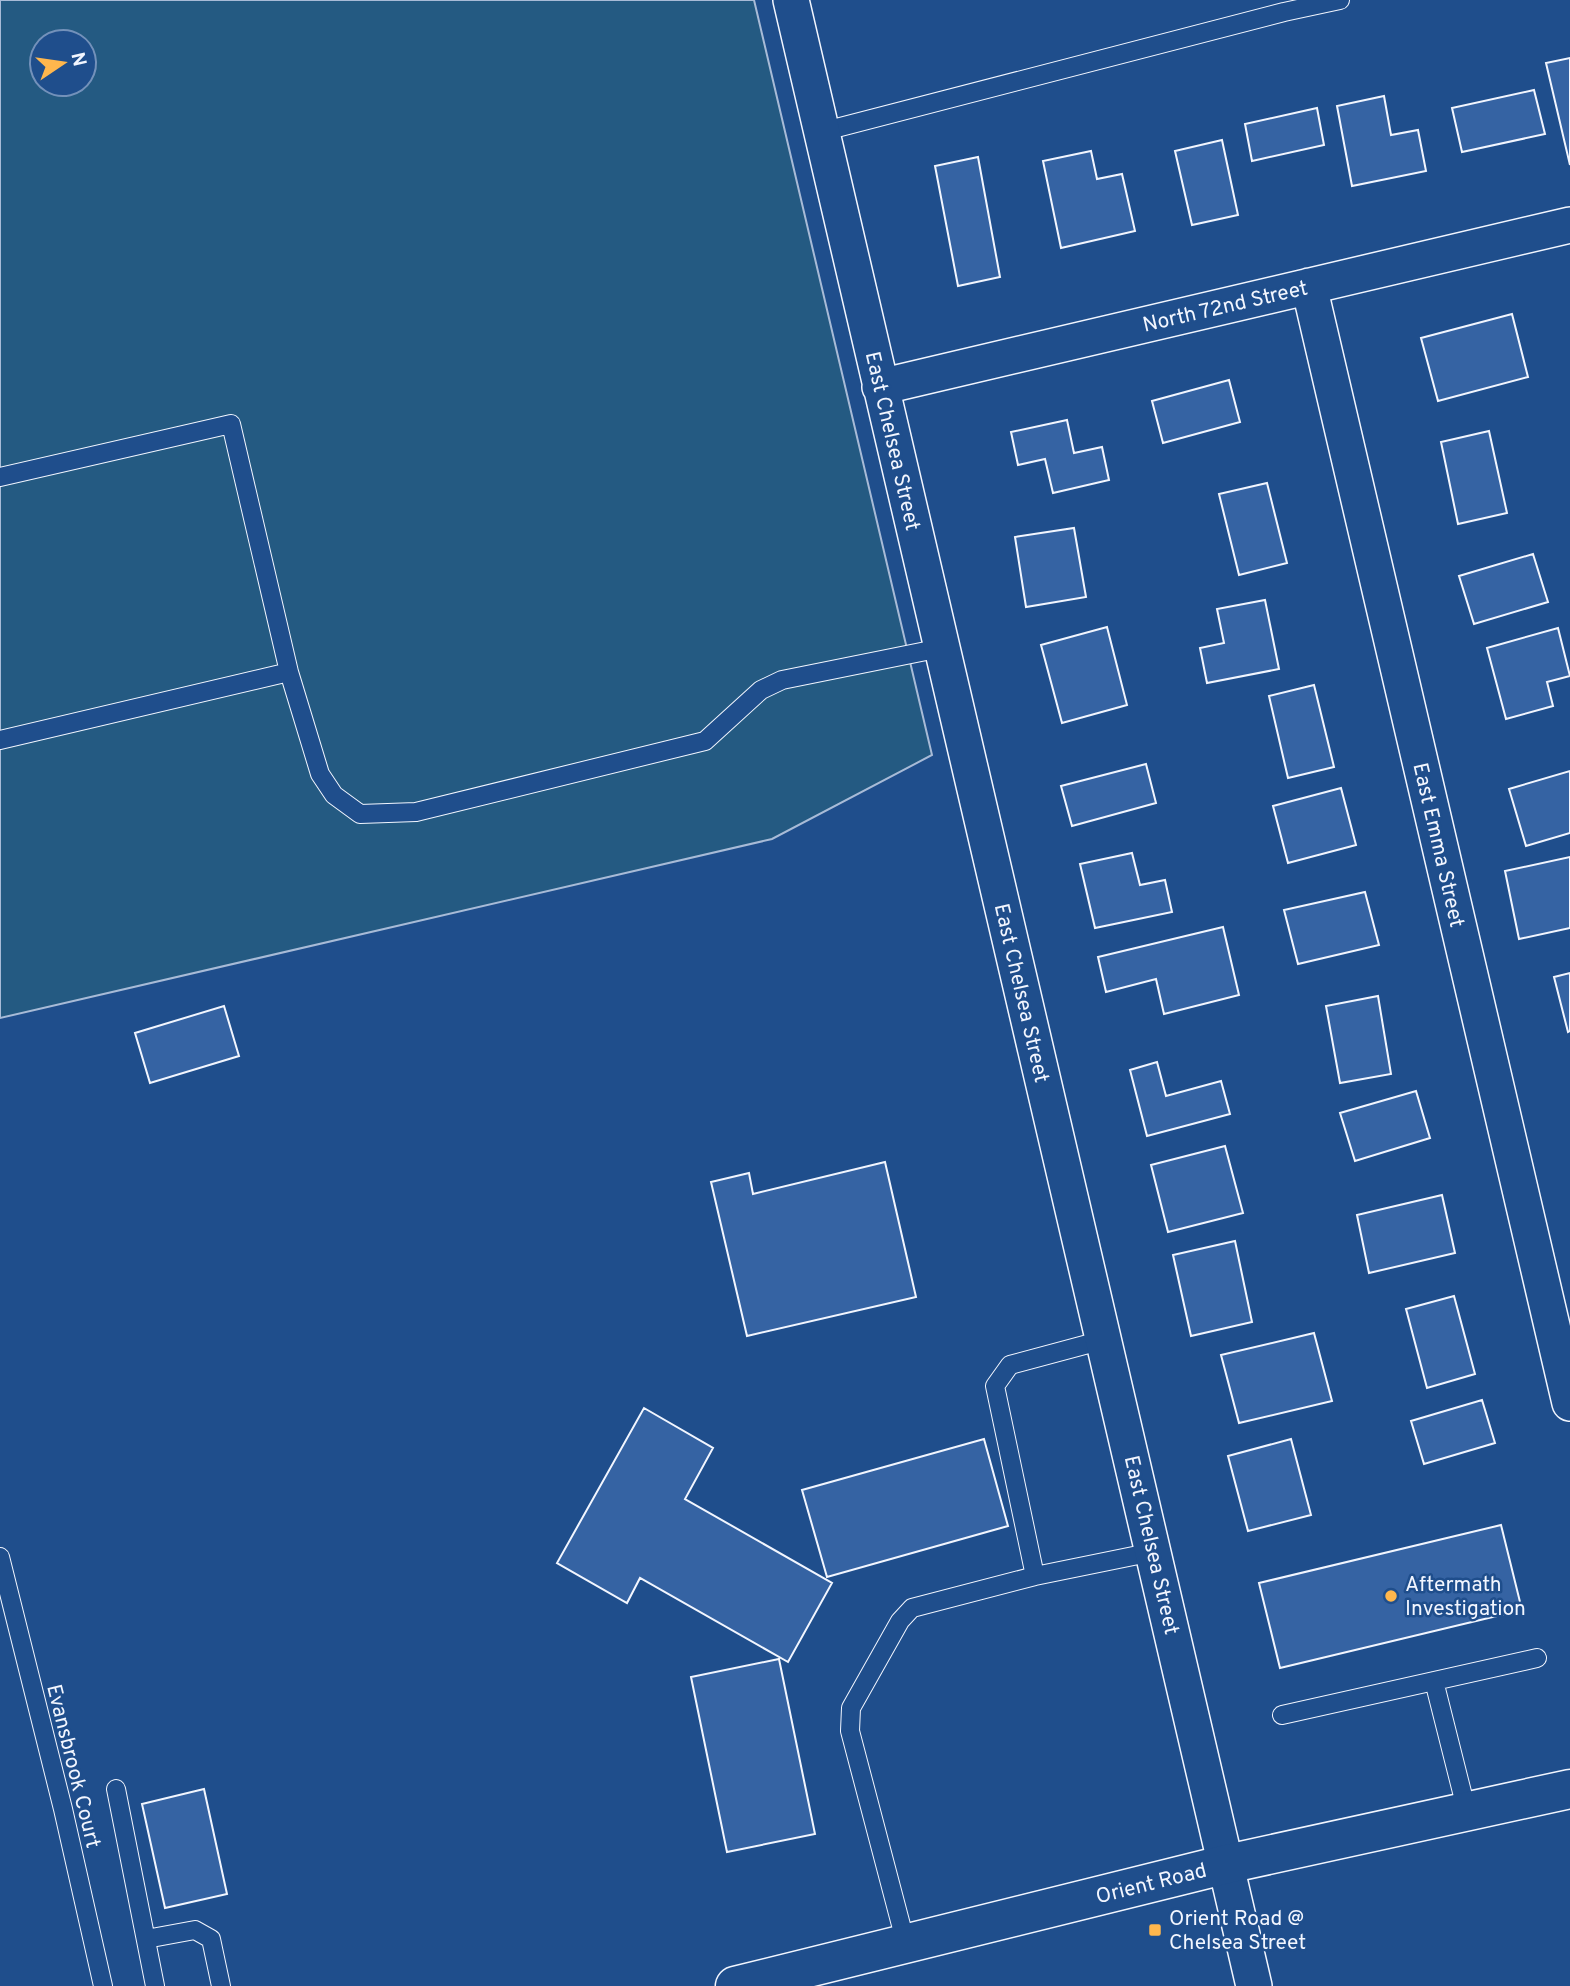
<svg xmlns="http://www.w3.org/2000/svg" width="1570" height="1986" font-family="Overpass,sans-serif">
<rect width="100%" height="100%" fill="#1f4e8c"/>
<!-- green -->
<path fill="#245a82" stroke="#a8bbd7" stroke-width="2" fill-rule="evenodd" d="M0,0h754l178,755 -160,84 -772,179zM42,42h42v42h-42z"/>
<!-- building -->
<path fill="#3563a3" stroke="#f2f6ff" stroke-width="2" d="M1570,58v107l-24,-102z
M1534,90l11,44 -83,18 -10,-44z
M1384,96l7,39 27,-5 8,41 -74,15 -15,-80z
M1317,108l7,37 -72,16 -7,-37z
M1222,140l16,75 -46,10 -17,-74z
M1091,151l6,28 25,-5 13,57 -74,17 -18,-87z
M978,157l22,120 -42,9 -23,-120z
M1512,314l16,63 -90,24 -17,-63z
M1229,380l11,42 -77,21 -11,-42z
M1067,420l7,33 28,-6 7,33 -56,13 -8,-34 -27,6 -7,-33z
M1489,431l18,82 -49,11 -17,-82z
M1267,483l20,80 -48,12 -20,-81z
M1074,528l12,69 -60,10 -11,-70z
M1533,554l15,48 -74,22 -15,-48z
M1265,600l14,69 -72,14 -7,-35 24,-5 -7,-34z
M1107,627l20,78 -65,18 -21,-78z
M1558,628l12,48 -23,6 6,24 -47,13 -19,-71z
M1314,685l20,82 -46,11 -19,-82z
M1146,764l10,39 -84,23 -11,-40z
M1570,771v62l-44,13 -17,-57z
M1341,788l15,57 -68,18 -15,-57z
M1132,853l8,32 25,-5 7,32 -77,16 -15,-64z
M1570,857v71l-51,11 -14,-68z
M1365,892l14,53 -81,19 -14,-54z
M1223,927l16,68 -75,19 -8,-35 -50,13 -8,-35z
M1570,973v58l-2,1 -14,-55z
M1378,996l13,78 -51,9 -14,-77z
M224,1006l15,50 -89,27 -15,-50z
M1157,1062l9,34 55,-15 9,33 -83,22 -17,-66z
M1416,1091l14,47 -75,23 -15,-48z
M1225,1146l18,67 -75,19 -17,-67z
M885,1162l31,135 -169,39 -36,-154 38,-9 4,21z
M1442,1195l13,58 -86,20 -12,-58z
M1235,1241l17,81 -61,14 -18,-81z
M1454,1296l21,78 -48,14 -21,-79z
M1314,1333l18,68 -93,22 -18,-68z
M1482,1400l13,43 -71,21 -13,-43z
M644,1408l69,40 -28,51 147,84 -44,79 -148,-84 -13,25 -70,-40z
M984,1439l24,87 -181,51 -25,-87z
M1291,1439l20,76 -63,16 -20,-75z
M1501,1525l21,85 -242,58 -21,-85z
M779,1659l36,175 -88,18 -36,-175z
M204,1789l23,105 -62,14 -23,-104z"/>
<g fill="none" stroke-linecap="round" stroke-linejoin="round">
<!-- lane casing -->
<g stroke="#f2f6ff" stroke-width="20">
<path id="lane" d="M821,132l463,-120 56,-12
M0,477l231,-53 58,248 -289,68
M289,672l31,102 14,21 26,19 56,-2 289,-71 56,-51 21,-10 159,-32
M0,1557l63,252 40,177
M1035,1576l118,-24
M1434,1681l33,131
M1282,1715l255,-57
M116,1789l39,197
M146,1939l49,-9 16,9 10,47
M906,1944l-56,-213 1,-23 49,-87 12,-13 123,-32 -40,-190 15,-21 93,-25"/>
</g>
<!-- street casing -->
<g stroke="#f2f6ff" stroke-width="38">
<path id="street" d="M791,0l463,1986
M1309,286l261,1117
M880,387l690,-162"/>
</g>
<!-- secondary casing -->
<g stroke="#f2f6ff" stroke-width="41">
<path id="secondary" d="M735,1986l492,-122 343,-75"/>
</g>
<!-- lane -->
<use href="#lane" stroke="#1f4e8c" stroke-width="18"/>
<!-- street -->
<use href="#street" stroke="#1f4e8c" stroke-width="35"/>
<!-- secondary -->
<use href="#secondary" stroke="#1f4e8c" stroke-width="38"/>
</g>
<!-- markers -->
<g fill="#ffb74d" stroke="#1f4e8c" stroke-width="2.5">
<circle cx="1391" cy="1596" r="7"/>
<rect x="1148" y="1923" width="14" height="14" rx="3.5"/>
</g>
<g text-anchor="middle" stroke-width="5" stroke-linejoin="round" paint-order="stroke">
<!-- street labels -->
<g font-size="21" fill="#f2f6ff" stroke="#1f4e8c">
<text transform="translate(1225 306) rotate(-13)" y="7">North 72nd Street</text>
<text transform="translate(893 441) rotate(77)" y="7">East Chelsea Street</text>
<text transform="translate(1439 845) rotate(77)" y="7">East Emma Street</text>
<text transform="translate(1022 993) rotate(77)" y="7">East Chelsea Street</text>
<text transform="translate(1152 1545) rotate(77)" y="7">East Chelsea Street</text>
<text transform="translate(74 1766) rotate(76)" y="7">Evansbrook Court</text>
<text transform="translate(1151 1883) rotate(-14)" y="7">Orient Road</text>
</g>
<!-- poi labels -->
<g font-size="21" fill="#f2f6ff" stroke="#1f4e8c" text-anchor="start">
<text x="1405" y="1591">Aftermath<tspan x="1405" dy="24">Investigation</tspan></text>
<text x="1169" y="1925">Orient Road @<tspan x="1169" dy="24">Chelsea Street</tspan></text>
</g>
</g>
<!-- north arrow -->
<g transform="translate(63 63) rotate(77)"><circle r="33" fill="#1f4e8c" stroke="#7391ba" stroke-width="2"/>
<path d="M0-5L12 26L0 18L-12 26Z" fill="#ffb74d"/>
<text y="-10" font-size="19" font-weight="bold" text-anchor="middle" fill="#f2f6ff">N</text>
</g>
</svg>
